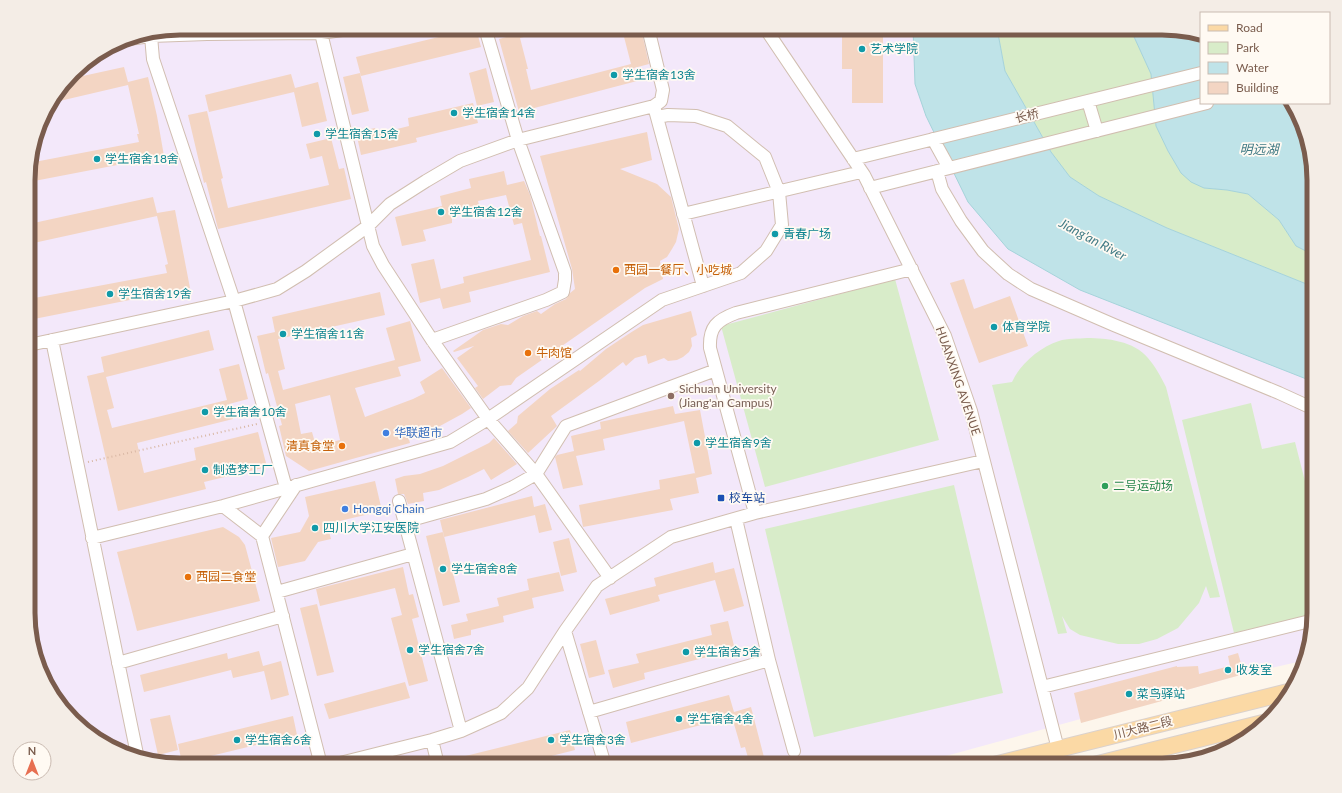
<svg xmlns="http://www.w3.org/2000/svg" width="1342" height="793" font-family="Lato,'Noto Sans SC',sans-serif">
<rect width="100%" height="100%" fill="#fdf6ec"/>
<!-- education -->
<path fill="#f3e8fa" d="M180,28h983l38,5v70h92l21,66v454l-12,38 -58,13 -331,91h-734l-39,-5 -36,-15 -51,-48 -24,-64v-473l15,-48 35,-46 43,-27z"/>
<!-- green -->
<path fill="#d8ecc9" d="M997,28h133l21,46 5,52 12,25 13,22 23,15 23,2 21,4 31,26 17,26 18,9v32l-147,-59 -68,-32 -29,-19 -19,-25 -46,-81z
M895,279l44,161 -174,47 -44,-161z
M1087,338c20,0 47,3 61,20 7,8 13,19 18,29l54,210 -10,1 -4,-12 -7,17 -21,25 -21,11 -18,5h-21l-38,-9 -10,-6 -8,-13 5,17 -9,1 -66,-249 20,-3c8,-18 28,-35 47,-41 8,-3 19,-2 28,-3z
M1251,403l11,46 33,-7 13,51 6,-1v122l-80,19 -52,-213z
M954,485l49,208 -189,44 -49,-208z"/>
<!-- water -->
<path fill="#bfe3e8" stroke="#a5d3da" d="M913,28h84l8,43 46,81 19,25 29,19 68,32 147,59v95l-234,-92 -72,-41 -40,-47 -42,-86 -11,-32z
M1130,28h33l38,5v70h92l21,66v86l-18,-9 -17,-26 -31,-26 -21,-4 -23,-2 -13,-6 -10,-9 -13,-22 -12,-25 -5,-52z"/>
<!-- building -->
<path fill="#f3d5c3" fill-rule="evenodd" d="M476,28l5,19 -120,29 -5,-19z
M517,28h30v3l-27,7 8,31h-2l5,21 100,-26 -8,-31 18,-4 8,35 -15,4 3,13 -118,31 -20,-73 19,-5z
M842,28h41v75h-31v-34h-10z
M124,67l4,15 20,-5 9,39 7,40 -135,26v-19l110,-21 -2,-8h2l-11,-49 -77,18 18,-24z
M486,68l8,34 -17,4 -8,-33z
M360,73l9,38 -17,4 -9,-38z
M291,74l4,14 23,-6 9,39 -25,6 -8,-35 -85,20 -4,-17z
M473,103l5,20 -62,15 1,4 -56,13 -5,-23 19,-4 2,6 32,-8 -1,-8z
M207,111l16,67 -2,1 7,29 101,-23 -7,-29 -12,3 -4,-15 25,-6 8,31 5,-1 7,31 -133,30 -12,-47 -2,1 -16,-68z
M647,132l5,28 -32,9 37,15 14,13 8,32 -3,13 -4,7 -5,8 -7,4 3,18 -18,9 -129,90 -5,7 -11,1 -17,13 -8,-11 3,-2 -21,-28 17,-12 -20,6 -1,-1 30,-21 18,-6 7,1 15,-9 14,-5 4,3 14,-10 11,-5 4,-6 5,-4 -3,-20 -32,-113z
M504,171l3,14 17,-4 6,14 10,41h1l9,36 -81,20 2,10 -28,7 -3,-11 -20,5 -9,-39 23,-5 7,30 23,-6 -1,-6 68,-17 -9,-37 -8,2 -8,-30 -28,6 2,8 -28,7v7l-29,7 3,11 -24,5 -7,-29 47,-11 -2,-10 31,-8 -2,-9z
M153,197l4,16 18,-3 15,78 -161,32v-21l138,-26 -2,-8 3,-1 -11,-48 -128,28v-20z
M964,279l10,30 36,-13 18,50 -49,17 -29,-80z
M380,292l5,23 -107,24 7,30 -7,2 5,19 112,-30 -9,-32 24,-7 11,40 -23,6 3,9 -46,12 10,29 48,-18 12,-6 -5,-11 22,-14 29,40 -9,6 -22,12 -32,10 2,7 -101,28 -23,-15 -7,-30 3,-1 -14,-52 -2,1 -9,-38 18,-4 -3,-15zM330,395l10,45 -24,6 -4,-14 -11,2 -6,-30z
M691,311l6,24 -6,3 1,8 -3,6 -6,5 -6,3 -9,1 -4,-3 -16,6 -2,-9 -11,3 -9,8 -3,-4 -24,19 -48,35 6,10 -1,1 -28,26 -20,-22 9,-8 1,-7 32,-27 29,-19 1,1 26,-22 24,-16 13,-8z
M209,330l5,20 -108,27 8,31 -7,2 5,18 115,-28 -8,-31 20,-5 9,35 -19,5 4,15 -96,24 7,30 52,-13 -2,-12 64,-16 9,35 -63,15 2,7 -88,22 -31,-135 17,-4 -3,-15z
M673,406l2,8 25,-4 12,64 -16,4 -12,-57 -81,18 2,11 -29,6 7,29 -20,4 -8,-32 2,-2 17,-4 -3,-15 30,-7 -1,-7z
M494,438l23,26 -26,16 -7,-11 -16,8 -29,13 -16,3 1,8 -16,3 -4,-10h-6l-3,-15 9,-3 16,-2 23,-8 46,-23z
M695,473l4,20 -29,6 3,11 -90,17 -4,-22 81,-16 -1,-9z
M375,481l7,30 -55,13 4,15 -13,3 -13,19 -27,6 -7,-29 29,-6 9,-16 -4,-19z
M532,496l2,11 11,-3 7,26 -13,3 -4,-18 -91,22 -4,-17z
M223,527l16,10 6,8 15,56 -123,30 -20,-79z
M443,532l17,70 -17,4 -17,-70z
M569,538l8,34 -16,4 -8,-34z
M713,562l2,11 19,-5 10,38 -20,6 -9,-32 -57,15 2,6 -50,14 -5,-16 51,-13 -2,-8z
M403,567l6,28 4,-1 6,23 -7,2 16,62 -19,5 -18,-68 11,-3 -7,-27 -75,18 -4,-17z
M559,572l5,19 -32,7 2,10 -31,8 1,6 -33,8v5l-17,4 -3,-14 17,-4 -2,-7 33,-8 -2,-8 32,-8 -2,-11z
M317,604l17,68 -17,4 -17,-68z
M728,621l7,29 -91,23 1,6 -32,9 -5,-18 31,-7 -3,-9 76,-19 -2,-10z
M596,640l9,34 -16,4 -9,-34z
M259,651l4,15 18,-5 8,34 -18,5 -7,-29 -31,7 -2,-8 -87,22 -4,-17 87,-22 1,6z
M1238,653l6,21 -61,17 1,4 -103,28 -7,-30 103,-27v1l21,-1 1,8 31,-8 -2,-10z
M405,682l5,16 -81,21 -5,-15z
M729,695l5,17 17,-5 15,58h-16l-5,-18 -4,1 -9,-31 -101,26 -5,-21z
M170,715l8,35 -20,5 -8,-36z
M293,716l4,19 -115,28 -4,-19z
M570,730l5,20 -59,15h-70l-1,-4z"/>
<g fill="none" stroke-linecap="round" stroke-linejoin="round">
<!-- minor casing -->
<g stroke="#d1beb0" stroke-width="14">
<path id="minor" d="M765,28l99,147 81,161 26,75 87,338
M321,33l52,213 10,19 49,75 56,79 48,55 74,104
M151,36l2,23 81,242 52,187
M121,40l30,-4 56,-2 114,-1 35,-5
M1088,101l9,30
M655,110l48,176
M933,139l16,29
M853,159l348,-86
M937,171l5,18 19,32 22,30 25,23 23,15 83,36 165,68 35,16
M870,188l337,-85
M683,214l178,-42
M52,340l86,419
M432,340l114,-40 17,-8 2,-12v-8l-47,-132 -33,-112
M29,345l205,-44 43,-12 29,-18 62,-45 22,-22 36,-23 34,-20 58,-21 136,-34 7,-5 2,-11 -15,-62
M399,501l62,230
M223,506l39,30 59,229
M755,513l228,-52
M736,519l33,141 25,91
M404,522l82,-23 27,-12 23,-13 30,-48 150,-56
M262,536l34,-51
M92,538l131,-32 227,-64 38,-23 174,-119 79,-27 25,-22 16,-26 -3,-33 -14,-35 -38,-31 -31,-10 -28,-1 -11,2
M277,592l136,-38
M565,631l40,134
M118,663l165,-47
M1042,687l272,-67
M589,712l180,-52
M432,740l6,25
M332,765l100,-25 29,-9 40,-18 27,-25 37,-57 32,-45 74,-49 84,-24 -45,-165c-1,-21 7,-28 26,-35l176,-44"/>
</g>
<!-- major casing -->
<g stroke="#dad1cd" stroke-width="18">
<path id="major" d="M994,765l298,-74
M1094,765l173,-43"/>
</g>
<!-- path -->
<path stroke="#d9b8a5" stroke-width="2" stroke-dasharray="1 3" stroke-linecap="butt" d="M88,462l169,-38"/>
<!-- minor -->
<use href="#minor" stroke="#fff" stroke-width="12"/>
<!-- major -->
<use href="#major" stroke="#fbd9a5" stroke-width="16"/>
</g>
<!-- markers -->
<g fill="#0f9aa8" stroke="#fffaf3" stroke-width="1.5">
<circle cx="862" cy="49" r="4"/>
<circle cx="614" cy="75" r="4"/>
<circle cx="454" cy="113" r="4"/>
<circle cx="317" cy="134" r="4"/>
<circle cx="97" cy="159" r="4"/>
<circle cx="441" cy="212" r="4"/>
<circle cx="775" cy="234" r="4"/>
<circle cx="110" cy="294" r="4"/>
<circle cx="994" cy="327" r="4"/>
<circle cx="283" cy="334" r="4"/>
<circle cx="205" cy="412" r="4"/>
<circle cx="697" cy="443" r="4"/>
<circle cx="205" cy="470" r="4"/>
<circle cx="315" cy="528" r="4"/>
<circle cx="443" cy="569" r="4"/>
<circle cx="410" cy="650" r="4"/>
<circle cx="686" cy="652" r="4"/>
<circle cx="1228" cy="670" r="4"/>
<circle cx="1129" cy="694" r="4"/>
<circle cx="679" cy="719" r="4"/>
<circle cx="237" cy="740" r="4"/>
<circle cx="551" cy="740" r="4"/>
</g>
<g fill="#e8710a" stroke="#fffaf3" stroke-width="1.5">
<circle cx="616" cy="270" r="4"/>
<circle cx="528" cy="353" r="4"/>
<circle cx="342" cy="446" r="4"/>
<circle cx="188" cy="577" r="4"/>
</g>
<circle fill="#8d6e63" stroke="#fffaf3" stroke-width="1.5" cx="671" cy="396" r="4"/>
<g fill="#3f7fe0" stroke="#fffaf3" stroke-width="1.5">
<circle cx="386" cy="433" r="4"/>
<circle cx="345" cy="509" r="4"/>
</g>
<circle fill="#2e9e5b" stroke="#fffaf3" stroke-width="1.5" cx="1105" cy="486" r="4"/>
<rect fill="#1a4fb4" stroke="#fffaf3" stroke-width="1.5" x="717" y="494" width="8" height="8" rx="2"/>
<g text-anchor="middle" stroke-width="3.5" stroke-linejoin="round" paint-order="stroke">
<!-- culture labels -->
<g font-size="12" fill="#0d838f" stroke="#fffaf3" text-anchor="start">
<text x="870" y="53">艺术学院</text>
<text x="622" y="79">学生宿舍13舍</text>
<text x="462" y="117">学生宿舍14舍</text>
<text x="325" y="138">学生宿舍15舍</text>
<text x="105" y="163">学生宿舍18舍</text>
<text x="449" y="216">学生宿舍12舍</text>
<text x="783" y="238">青春广场</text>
<text x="118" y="298">学生宿舍19舍</text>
<text x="1002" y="331">体育学院</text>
<text x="291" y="338">学生宿舍11舍</text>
<text x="213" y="416">学生宿舍10舍</text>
<text x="705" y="447">学生宿舍9舍</text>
<text x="213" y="474">制造梦工厂</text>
<text x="323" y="532">四川大学江安医院</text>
<text x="451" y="573">学生宿舍8舍</text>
<text x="418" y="654">学生宿舍7舍</text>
<text x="694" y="656">学生宿舍5舍</text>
<text x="1236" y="674">收发室</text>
<text x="1137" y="698">菜鸟驿站</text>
<text x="687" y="723">学生宿舍4舍</text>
<text x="245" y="744">学生宿舍6舍</text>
<text x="559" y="744">学生宿舍3舍</text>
</g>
<!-- street labels -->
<g font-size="12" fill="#7a5c4d" stroke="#fffaf3">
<text transform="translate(1027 116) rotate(-14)" y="4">长桥</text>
<text transform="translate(958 381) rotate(71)" y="4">HUANXING AVENUE</text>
<text transform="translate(1143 728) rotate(-14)" y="4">川大路二段</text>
</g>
<!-- food labels -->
<g font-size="12" fill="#c56008" stroke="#fffaf3" text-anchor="start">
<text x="624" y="274">西园一餐厅、小吃城</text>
<text x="536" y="357">牛肉馆</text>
<text x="334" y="450" text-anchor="end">清真食堂</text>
<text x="196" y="581">西园二食堂</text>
</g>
<!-- education labels -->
<g font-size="12" fill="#785e54" stroke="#fffaf3" text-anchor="start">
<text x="679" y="393">Sichuan University<tspan x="679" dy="14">(Jiang'an Campus)</tspan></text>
</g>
<!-- shop labels -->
<g font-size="12" fill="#366cbe" stroke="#fffaf3" text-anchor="start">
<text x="394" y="437">华联超市</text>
<text x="353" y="513">Hongqi Chain</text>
</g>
<!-- leisure labels -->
<g font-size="12" fill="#27864d" stroke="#fffaf3" text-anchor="start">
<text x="1113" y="490">二号运动场</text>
</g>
<!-- transit labels -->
<g font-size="12" fill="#164399" stroke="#fffaf3" text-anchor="start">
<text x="729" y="502">校车站</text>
</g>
<!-- water labels -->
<g font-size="13" font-style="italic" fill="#437c86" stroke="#fffaf3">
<text x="1259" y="154">明远湖</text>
<text transform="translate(1093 239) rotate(28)" y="5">Jiang'an River</text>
</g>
</g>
<!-- crop -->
<path d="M0 0H1342V793H0ZM180 35H1162A145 145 0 0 1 1307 180V613A145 145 0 0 1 1162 758H180A145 145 0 0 1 35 613V180A145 145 0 0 1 180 35Z" fill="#f4ede6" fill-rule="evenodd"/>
<path fill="none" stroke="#7a5c4d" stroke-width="5" d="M180 35H1162A145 145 0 0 1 1307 180V613A145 145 0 0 1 1162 758H180A145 145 0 0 1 35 613V180A145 145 0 0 1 180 35Z"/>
<!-- legend -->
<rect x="1200" y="12" width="130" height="92" fill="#fffaf3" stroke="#cabbb1"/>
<rect x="1208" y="25" width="20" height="6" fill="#fbd9a5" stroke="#cabbb1"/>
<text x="1236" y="32" font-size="12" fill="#7a5c4d">Road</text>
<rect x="1208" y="42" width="20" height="12" fill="#d8ecc9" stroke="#cabbb1"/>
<text x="1236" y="52" font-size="12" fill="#7a5c4d">Park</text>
<rect x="1208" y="62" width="20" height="12" fill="#bfe3e8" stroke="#cabbb1"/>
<text x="1236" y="72" font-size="12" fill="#7a5c4d">Water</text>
<rect x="1208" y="82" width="20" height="12" fill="#f3d5c3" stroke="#cabbb1"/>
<text x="1236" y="92" font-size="12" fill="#7a5c4d">Building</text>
<!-- north arrow -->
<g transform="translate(32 761)"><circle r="19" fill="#fffaf3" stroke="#cabbb1"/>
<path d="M0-3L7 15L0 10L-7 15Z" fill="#e76f51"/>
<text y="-6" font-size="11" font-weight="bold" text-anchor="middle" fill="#7a5c4d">N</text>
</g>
</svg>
